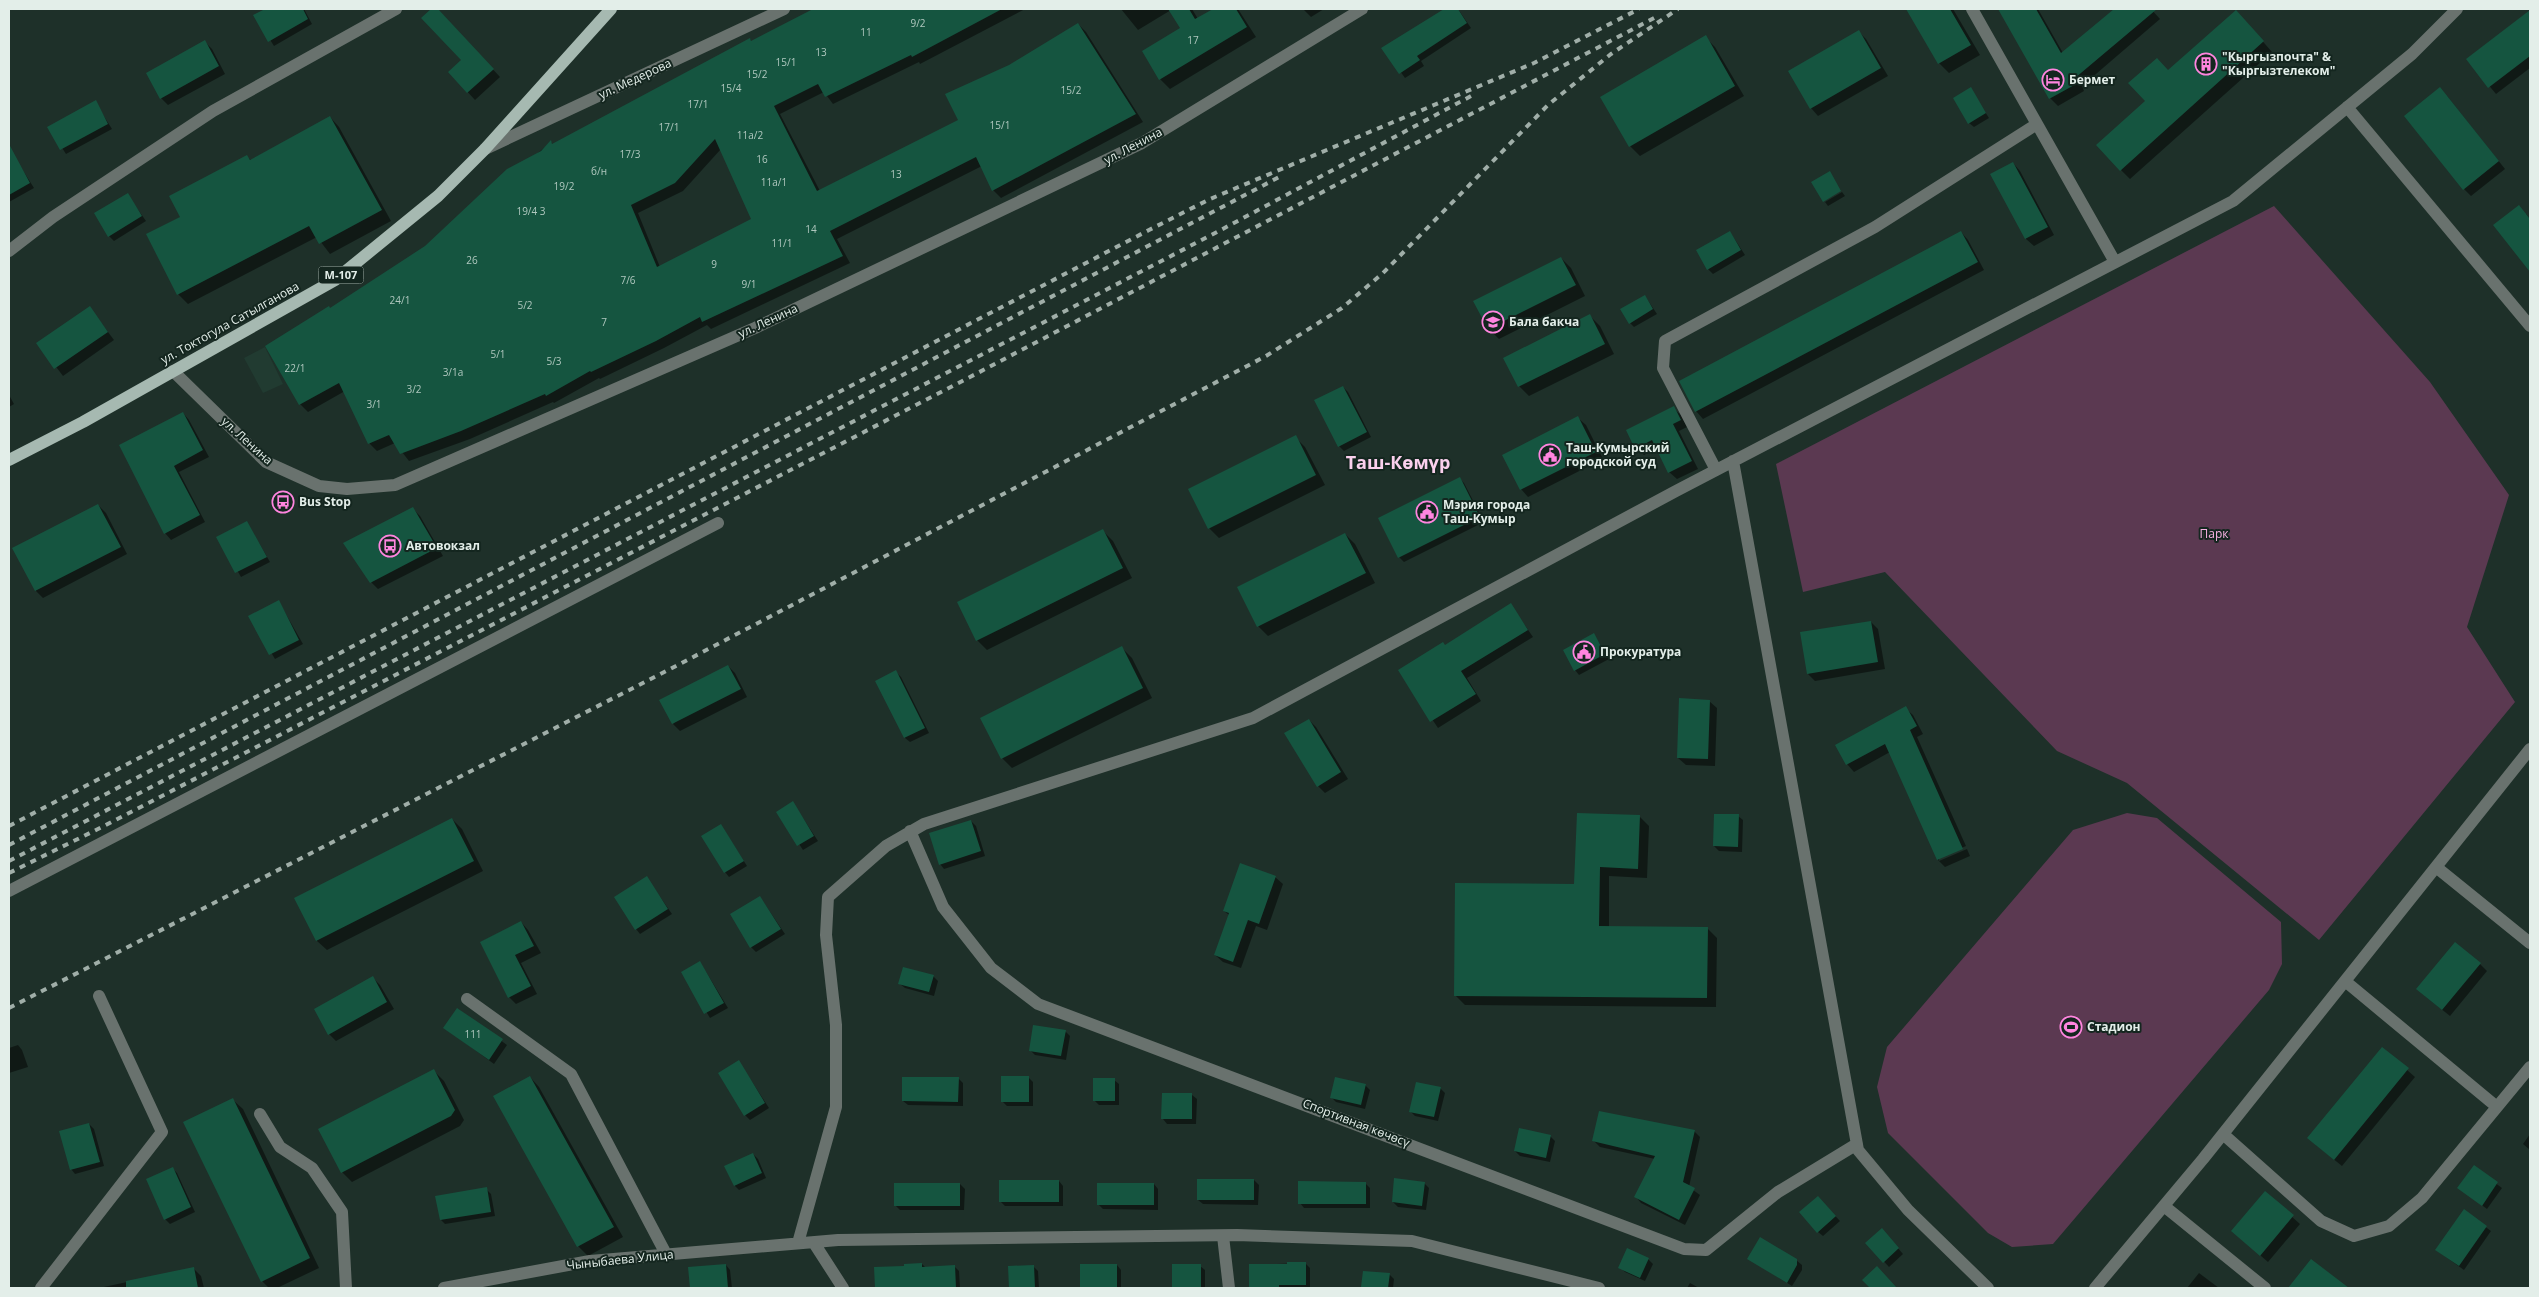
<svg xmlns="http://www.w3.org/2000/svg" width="2539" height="1297" font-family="'Open Sans',sans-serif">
<rect width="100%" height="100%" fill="#1e3029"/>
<!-- built -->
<path fill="#213b31" d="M265,347l18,37 -20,9 -19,-35z"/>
<!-- green -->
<path fill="#5b3951" d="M2274,206l156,176 79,113 -42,132 48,75 -196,238 -192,-157 -70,-32 -172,-179 -82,20 -27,-128z
M2127,813l30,5 124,104 1,42 -13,26 -216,254 -41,3 -24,-14 -100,-100 -11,-46 10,-40 186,-217z"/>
<!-- shadow -->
<path fill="#0007" fill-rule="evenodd" d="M268,9h36l8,15 -38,22 -19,-30z
M433,9h4l5,5 58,63 -25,23 -25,-27 13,-12 -40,-43z
M819,9h206l-105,55 -1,-2 -86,42 -9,-12 -44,22 40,77 140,-71 50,-54 68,-42 8,8 57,90 -142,76 -8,-8 -11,-24 -145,73 13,24 -139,66 -4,-4 -43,23 -64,31 -1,-1 -45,25 -1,-1 -83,37 -61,22 -14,-18 -18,8 -7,-7 -25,-53 -37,21 -8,-8 31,-95 95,-62 125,-105 2,3 197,-106 2,3zM721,149l32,71 -93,47 -22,-54 45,-22z
M1121,9h71l6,10 17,-10h23l18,28 -86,52 -10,-10 22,-50 -11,-19 -33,20z
M1303,9h21l-13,8z
M1446,9h12l13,19 -50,33 3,5 -19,12 -22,-30z
M1907,9h46l27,46 -31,18 -10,-10z
M2000,9h38l25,44 52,-44h36l9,10 -78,67 2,5 -26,15 -8,-8z
M2530,11v57l-34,26 -29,-35z
M2245,21l27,31 -142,127 -9,-9 25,-69 22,-30z
M1859,32l7,7 22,37 -70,40 -7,-8 -21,-36z
M1705,37l10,10 29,49 -104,60 -10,-10 -28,-49z
M205,42l7,7 13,25 -57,31 -7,-7z
M1970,89l19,29 -15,9 -5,-4z
M2447,96l58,73 -34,27 -7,-7z
M95,102l17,27 -46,25 -17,-26z
M330,117l9,10 52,94 -61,33 -13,-17 -129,67 -10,-10 -31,-59 34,-18 66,-60 4,3z
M17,161l17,27 -25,14v-36z
M2013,163l7,8 34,64 -20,11 -8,-7 -34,-65z
M1842,192l3,4 -17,10 -3,-4z
M127,194l19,27 -32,20 -5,-5z
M2526,214l4,5v51l-35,-45z
M1730,232l15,23 -32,19 -5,-5z
M1961,232l7,8 16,30 -281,149 -7,-8z
M1561,258l10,10 14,28 -86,43 -10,-10z
M1645,296l12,18 -23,13 -4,-4z
M90,308l24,32 -51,36 -25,-33z
M1590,316l10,10 14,28 -85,42 -10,-10z
M1343,387l5,5 23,45 -27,14 -5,-5z
M9,395l5,9 -5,3z
M1673,408l8,7 6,12 -8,4 19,38 -21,10 -8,-7 -12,-24 -13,7 -8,-7z
M183,413l6,7 20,37 -30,15 26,50 -34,18 -6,-7 -44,-88z
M1578,418l8,7 17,34 -75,38 -7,-8z
M1295,437l10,10 20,38 -106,53 -10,-10z
M1459,478l5,5 20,39 -80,40 -5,-5z
M98,505l8,8 21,41 -84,44 -7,-7 -22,-42z
M413,509l7,7 23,40 -65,33 -7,-7z
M247,522l23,40 -29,15 -23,-40z
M1103,531l10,10 19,37 -145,72 -10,-10 -18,-37z
M1345,534l10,10 20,39 -107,53 -10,-10z
M279,602l24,42 -28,15 -25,-42z
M1511,605l22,32 -66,41 14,23 -43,27 -39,-58 46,-24z
M1871,622l7,7 7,40 -70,12 -7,-7z
M1594,635l15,24 -30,16 -4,-5z
M1122,648l10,10 20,40 -140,70 -10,-10z
M728,666l7,7 12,24 -67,34 -7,-7z
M896,672l5,5 28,56 -19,9 -5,-4 -28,-56z
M1709,701l8,7 -2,58 -29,-1 -8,-7z
M1905,708l8,7 10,19 -6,3 49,109 -27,12v3l28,-12 3,7 -25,11 -7,-7 -48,-108 -36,20 -7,-8z
M1309,720l7,7 32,52 -23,14 -7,-7z
M793,803l25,38 -15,9 -25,-38z
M1738,816l5,4 -1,32 -23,-1 -5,-5z
M1640,817l9,9 -2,52 -38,-2v51l98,1 10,10 -1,69 -251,-2 -10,-10 121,-109z
M452,819l10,10 21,42 -156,79 -10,-9 -21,-42z
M971,821l5,5 9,30 -41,13 -4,-5z
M721,825l26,41 -18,11 -4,-5z
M1275,877l8,7 -16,46 -11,-4 -15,42 -18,-6 -8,-7 14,-40 -5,-4z
M647,878l25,36 -32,20 -4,-5z
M760,897l25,37 -29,18 -5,-5z
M521,922l7,8 13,23 -20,10 16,31 -21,10 -7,-7 -28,-55z
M700,962l28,46 -18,10 -28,-46z
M2480,964l7,7 -37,45 -25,-20z
M933,976l5,5 -4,15 -29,-8 -5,-4z
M373,978l7,7 14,24 -58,32 -7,-7z
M458,1009l49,36 -13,19 -49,-36z
M1066,1032l4,4 -4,24 -31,-5 -5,-5z
M18,1045l4,5 6,17 -19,6v-25z
M2382,1048l33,29 -73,89 -26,-21z
M739,1062l30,46 -19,12 -5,-5z
M434,1071l10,10 20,39 -4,6 -108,56 -10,-10z
M530,1077l9,10 84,150 -35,19 -10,-10 -83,-149z
M1028,1077l5,5v24h-26l-5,-5z
M958,1078l5,5v23l-55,-1 -5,-4z
M1114,1080l5,4v21h-20l-5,-5z
M1365,1085l5,5 -5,19 -29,-7 -4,-4z
M1440,1088l5,5 -7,28 -23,-5 -5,-5z
M1192,1095l5,4 -1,25h-29l-4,-5z
M233,1100l10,9 76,159 -42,20h-8l-7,-7z
M89,1124l5,5 10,37 -29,8 -4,-5z
M1694,1131l6,6 -11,50 11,8 -15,30 -44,-22 -5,-6 19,-38 -55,-12 -6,-6z
M2530,1134v16l-7,-6z
M1550,1136l5,5 -5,21 -30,-6 -5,-5z
M753,1154l5,5 8,19 -27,12 -4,-4 -9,-19z
M2474,1167l28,21 -15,21 -28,-21z
M172,1168l5,5 18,39 -25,12 -5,-5z
M1254,1180l5,5 -1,20 -55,-1 -5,-4z
M1059,1181l4,5v20h-58l-5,-5z
M1365,1183l5,5v20h-66l-4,-5z
M1424,1183l5,5 -3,22 -28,-3 -5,-5z
M960,1184l5,5 -1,21h-64l-5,-5z
M1154,1184l4,5v21l-55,-1 -5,-5z
M486,1189l5,5 4,22 -50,8 -4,-4z
M2265,1193l35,31 -32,38 -36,-31z
M1822,1202l18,19 -17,15 -5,-4z
M2464,1211l27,20 -27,39 -28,-20z
M1886,1234l17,20 -14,13 -22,-24z
M1648,1259l5,5 -8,17 -20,-9 -5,-5z
M1749,1259l47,1 6,5v5l-10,16z
M1305,1263l5,5v20h-60v-23z
M922,1264l4,4 29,-1 4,4 1,17h-84v-19l29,-1z
M726,1265l4,5 2,18h-41l-1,-19z
M1081,1265h36l4,5v18h-40z
M1033,1266l5,5 1,17h-29l-1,-21z
M1173,1266h27l5,4v18h-32z
M193,1268l8,8 3,12h-105z
M2199,1273l20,15h-32z
M1389,1274l5,5 -1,9h-28l-3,-2z
M1690,1283l9,5h-12z"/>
<!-- building -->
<path fill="#155540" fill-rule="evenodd" d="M265,9h38l5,10 -40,23 -15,-27z
M431,9h7l56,60 -27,24 -19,-21 13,-12 -40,-42z
M813,9h189l-90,48 -1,-2 -86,42 -7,-13 -44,22 43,85 141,-71 -13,-26 64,-29 69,-42 58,91 -144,77 -16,-34 -146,74 13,25 -141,66 -2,-5 -44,24 -65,31 -1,-1 -44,25 -1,-2 -84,37 -61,23 -11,-19 -21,9 -29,-61 -40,22 -34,-59 64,-40 1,2 95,-62 82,-77 34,-18 10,-11 1,4 198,-106 1,3zM715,139l36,80 -94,48 -26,-62 44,-22z
M1168,9h21l6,10 18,-10h23l11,18 -88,53 -17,-29 38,-23z
M1444,9h14l9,14 -50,33 3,4 -21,14 -18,-26z
M1906,9h44l21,36 -33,19z
M1998,9h38l25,44 53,-44h43l-82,69 3,5 -29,16z
M2236,10l28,31 -144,130 -24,-26 49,-44 -17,-18 29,-25 11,12z
M2530,10v46l-42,32 -22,-29z
M1859,30l22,38 -71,41 -22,-38z
M1706,35l29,51 -106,61 -29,-50z
M205,40l14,26 -59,33 -14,-26z
M1971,87l15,26 -18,11 -15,-26z
M2440,87l59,74 -36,29 -59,-74z
M96,100l12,24 -48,26 -13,-23z
M330,116l52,94 -63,34 -10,-18 -132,69 -31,-61 34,-17 -11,-21 78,-41 3,5z
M9,144l21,39 -21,12z
M2013,162l35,65 -23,12 -35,-65z
M1830,171l11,20 -18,11 -12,-20z
M128,193l14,23 -34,21 -14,-24z
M2519,205l11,14v53l-37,-47z
M1730,231l11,19 -34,20 -11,-20z
M1961,231l17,31 -283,150 -16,-31z
M1561,257l15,28 -88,44 -15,-28z
M1645,295l8,14 -24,15 -9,-15z
M90,306l18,26 -54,37 -18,-26z
M1590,314l15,30 -87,43 -15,-29z
M1343,386l24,46 -29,15 -24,-47z
M1674,406l7,14 -8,4 19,37 -24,12 -16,-33 -17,9 -9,-19z
M183,412l20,38 -29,16 26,49 -36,19 -45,-89z
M1578,416l18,36 -76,38 -18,-35z
M1296,435l20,40 -108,54 -20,-40z
M1460,477l20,40 -82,41 -20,-40z
M98,504l23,43 -86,44 -23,-43z
M413,507l24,41 -67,35 -27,-40z
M247,521l20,36 -32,16 -19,-36z
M1103,529l20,39 -147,73 -19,-39z
M1345,533l21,40 -109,54 -20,-40z
M279,600l20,40 -30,15 -21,-39z
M1511,603l17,27 -67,41 15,23 -46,28 -32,-52 45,-28 2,3z
M1871,621l7,41 -71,12 -7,-42z
M1594,633l11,21 -31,17 -11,-21z
M1122,646l21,42 -142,71 -21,-41z
M728,665l13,24 -69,35 -13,-24z
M896,670l29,58 -21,10 -29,-57z
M1679,698l31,2 -2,59 -31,-1z
M1906,706l11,20 -7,4 53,119 -26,11 -52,-116 -39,21 -11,-20z
M1309,719l32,53 -24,15 -33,-54z
M793,801l21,35 -17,10 -21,-34z
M1577,813l63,2 -2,54 -38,-2 -1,59 109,1 -1,71 -253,-2 1,-113 119,1z
M1714,814h25l-1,33 -25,-1z
M452,818l22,43 -158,80 -22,-43z
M971,820l10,31 -42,14 -10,-32z
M721,824l23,37 -20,12 -23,-37z
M1240,863l36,13 -17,48 -11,-4 -15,42 -19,-7 15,-42 -6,-2z
M647,876l21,33 -33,21 -21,-33z
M760,896l21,33 -31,19 -20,-34z
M521,921l13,25 -19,9 16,31 -23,12 -28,-56z
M2455,942l26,21 -39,47 -26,-21z
M700,961l24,42 -20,11 -23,-42z
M903,967l31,8 -5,17 -31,-8z
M373,976l14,26 -59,33 -14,-26z
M457,1008l46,31 -14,21 -46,-32z
M1033,1025l33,5 -5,26 -32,-5z
M2382,1047l27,21 -75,92 -27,-22z
M739,1060l26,43 -21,13 -26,-43z
M434,1069l21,41 -4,6 -110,57 -23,-44z
M530,1076l84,151 -37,20 -84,-151z
M1001,1076h28v26h-28z
M902,1077h57l-1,25 -56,-1z
M1335,1077l31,7 -5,21 -31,-7z
M1093,1078h22v23h-22z
M1416,1082l25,5 -7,30 -25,-5z
M1162,1093h30v26h-31z
M233,1098l77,160 -49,24 -78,-160z
M1599,1111l96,19 -12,52 12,6 -16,32 -45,-23 21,-41 -63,-15z
M89,1123l11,39 -30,8 -11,-39z
M1519,1128l32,7 -5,23 -32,-7z
M753,1153l9,20 -28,13 -10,-20z
M2474,1165l24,17 -16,24 -25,-18z
M173,1167l18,40 -27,13 -18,-41z
M1394,1178l31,4 -3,24 -30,-4z
M1197,1179h57v21h-57z
M999,1180h60v22h-60z
M1298,1181l68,1v22h-68z
M894,1183h66v23h-66z
M1097,1183h57v22h-57z
M487,1187l4,25 -51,8 -5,-24z
M2265,1191l29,24 -34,41 -29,-25z
M1818,1196l18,20 -19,17 -18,-21z
M2464,1209l23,17 -28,40 -24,-16z
M1882,1228l17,20 -16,15 -18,-20z
M1760,1237l37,22v6l-10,18 -40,-24z
M1627,1248l22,10 -9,20 -22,-10z
M2311,1259l38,29h-61z
M1287,1262h19v23h-27v3h-30v-24h38z
M922,1263v4l33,-2 1,23h-81l-1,-21 30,-1v-2z
M726,1264l2,24h-38l-2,-21z
M1080,1264h37v24h-37z
M1172,1264h29v24h-29z
M1034,1265l1,23h-26l-1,-22z
M1877,1266l20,22h-27l-8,-8z
M194,1267l4,21h-72v-7z
M1363,1271l27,2 -2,15 -27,-1z"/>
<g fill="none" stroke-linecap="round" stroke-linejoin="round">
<!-- minor -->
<path stroke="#69726e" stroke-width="12" d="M1972,9l143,253
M2347,107l183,219
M485,149l299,-140
M9,251l44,-34 160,-106 183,-102
M173,371l93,91 53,24 28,3 48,-4 360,-157 387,-185 220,-134
M1733,461l125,689 50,60 80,78
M1716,470l-53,-102 2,-27 210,-114 162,-103
M910,831l33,76 48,61 47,36 646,245 22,1 72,-58 79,-48
M2436,867l94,76
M9,891l709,-368
M2345,981l152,126
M467,999l104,75 95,180
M260,1114l20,33 32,21 30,44 4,76
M2223,1134l98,87 33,15 35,-10 33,-28 108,-131
M2164,1206l101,82
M1223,1236l6,52
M798,1243l38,-136v-82l-10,-90 2,-38 58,-51 38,-22 329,-106 423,-227 557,-290 179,-147 45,-45
M814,1243l29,45
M41,1288l121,-156 -63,-136
M444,1288l146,-27 248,-21 399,-5 175,6 187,47
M2095,1288l108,-129 327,-410"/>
<!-- major -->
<path stroke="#a6b9b1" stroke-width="12" d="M9,460l74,-38 252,-142 103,-84 47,-47 126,-140"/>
<!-- rail -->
<path stroke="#a0aea8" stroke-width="4" stroke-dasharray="6 6" stroke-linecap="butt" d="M9,826l1140,-596 61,-31 324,-136 105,-54
M9,845l1274,-670
M9,861l1208,-629 256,-137
M9,873l93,-46 868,-450 686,-360
M9,1008l667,-342 590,-310 76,-48 41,-35 165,-168 63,-51 67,-45"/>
</g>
<!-- icons -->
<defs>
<g id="building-ring" transform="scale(1.125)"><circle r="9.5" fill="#14261f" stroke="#ff85df" stroke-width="1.5"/><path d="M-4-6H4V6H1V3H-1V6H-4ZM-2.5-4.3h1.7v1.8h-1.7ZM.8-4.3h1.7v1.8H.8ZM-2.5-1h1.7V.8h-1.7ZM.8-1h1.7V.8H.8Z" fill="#ff85df"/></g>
<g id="hotel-ring" transform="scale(1.125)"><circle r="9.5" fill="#14261f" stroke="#ff85df" stroke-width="1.5"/><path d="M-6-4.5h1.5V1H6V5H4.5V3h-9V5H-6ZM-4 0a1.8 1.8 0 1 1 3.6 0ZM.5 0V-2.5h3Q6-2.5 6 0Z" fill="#ff85df"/></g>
<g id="school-ring" transform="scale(1.125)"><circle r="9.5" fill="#14261f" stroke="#ff85df" stroke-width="1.5"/><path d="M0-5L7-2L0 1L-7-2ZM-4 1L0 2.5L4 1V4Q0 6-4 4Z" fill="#ff85df"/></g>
<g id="civic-ring" transform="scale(1.125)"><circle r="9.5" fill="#14261f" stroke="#ff85df" stroke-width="1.5"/><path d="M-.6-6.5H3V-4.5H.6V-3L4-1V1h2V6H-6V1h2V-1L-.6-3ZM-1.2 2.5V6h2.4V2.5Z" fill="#ff85df"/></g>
<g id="bus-ring" transform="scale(1.125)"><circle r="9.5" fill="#14261f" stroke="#ff85df" stroke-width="1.5"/><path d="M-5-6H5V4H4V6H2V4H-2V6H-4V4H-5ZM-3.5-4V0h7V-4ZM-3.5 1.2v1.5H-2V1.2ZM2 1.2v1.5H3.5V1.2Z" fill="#ff85df"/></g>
<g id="stadium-ring" transform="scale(1.125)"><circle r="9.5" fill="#14261f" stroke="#ff85df" stroke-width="1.5"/><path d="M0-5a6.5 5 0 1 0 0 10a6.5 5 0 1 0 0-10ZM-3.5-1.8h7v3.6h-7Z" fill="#ff85df"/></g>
</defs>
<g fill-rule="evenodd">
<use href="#building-ring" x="2206" y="64"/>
<use href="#hotel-ring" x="2053" y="80"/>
<use href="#school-ring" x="1493" y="322"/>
<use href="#civic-ring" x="1550" y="455"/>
<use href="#bus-ring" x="283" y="502"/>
<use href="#civic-ring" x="1427" y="512"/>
<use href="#bus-ring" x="390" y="546"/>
<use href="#civic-ring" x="1584" y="652"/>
<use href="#stadium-ring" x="2071" y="1027"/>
</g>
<g text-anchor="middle" stroke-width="4" stroke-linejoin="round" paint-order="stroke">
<!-- number labels -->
<g font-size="10" fill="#b0c8bf">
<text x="918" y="27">9/2</text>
<text x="866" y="36">11</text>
<text x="1193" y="44">17</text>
<text x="821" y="56">13</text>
<text x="786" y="66">15/1</text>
<text x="757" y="78">15/2</text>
<text x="731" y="92">15/4</text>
<text x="1071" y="94">15/2</text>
<text x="698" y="108">17/1</text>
<text x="1000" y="129">15/1</text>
<text x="669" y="131">17/1</text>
<text x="750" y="139">11а/2</text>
<text x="630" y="158">17/3</text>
<text x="762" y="163">16</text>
<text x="599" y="175">б/н</text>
<text x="896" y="178">13</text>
<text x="774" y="186">11а/1</text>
<text x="564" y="190">19/2</text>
<text x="531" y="215">19/4 3</text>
<text x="811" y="233">14</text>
<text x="782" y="247">11/1</text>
<text x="472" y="264">26</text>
<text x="714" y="268">9</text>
<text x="628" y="284">7/6</text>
<text x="749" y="288">9/1</text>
<text x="400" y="304">24/1</text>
<text x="525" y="309">5/2</text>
<text x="604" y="326">7</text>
<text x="498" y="358">5/1</text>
<text x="554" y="365">5/3</text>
<text x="295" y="372">22/1</text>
<text x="453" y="376">3/1а</text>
<text x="414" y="393">3/2</text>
<text x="374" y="408">3/1</text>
<text x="473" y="1038">111</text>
</g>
<!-- shield labels -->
<rect fill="#14261f" stroke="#a5b2ac" stroke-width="1" x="318.5" y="266.5" width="45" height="17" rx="4"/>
<g font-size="11" font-weight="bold" fill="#e3eee9">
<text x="341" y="279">М-107</text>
</g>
<!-- poi labels -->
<g font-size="12" font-weight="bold" fill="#e3eee9" stroke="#14261f" text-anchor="start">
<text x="2222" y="61">"Кыргызпочта" &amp;<tspan x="2222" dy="14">"Кыргызтелеком"</tspan></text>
<text x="2069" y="84">Бермет</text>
<text x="1509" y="326">Бала бакча</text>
<text x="1566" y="452">Таш-Кумырский<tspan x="1566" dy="14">городской суд</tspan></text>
<text x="299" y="506">Bus Stop</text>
<text x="1443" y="509">Мэрия города<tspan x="1443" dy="14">Таш-Кумыр</tspan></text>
<text x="406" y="550">Автовокзал</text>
<text x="1600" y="656">Прокуратура</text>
<text x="2087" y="1031">Стадион</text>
</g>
<!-- street labels -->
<g font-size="12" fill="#e3eee9" stroke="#14261f">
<text transform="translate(635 79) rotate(-25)" y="4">ул. Медерова</text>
<text transform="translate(1133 146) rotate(-28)" y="4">ул. Ленина</text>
<text transform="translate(768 321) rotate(-25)" y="4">ул. Ленина</text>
<text transform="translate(230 323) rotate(-29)" y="4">ул. Токтогула Сатылганова</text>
<text transform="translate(247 441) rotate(42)" y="4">ул. Ленина</text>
<text transform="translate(1356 1123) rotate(21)" y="4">Спортивная көчөсү</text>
<text transform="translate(620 1260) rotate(-6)" y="4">Чыныбаева Улица</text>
</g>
<!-- park labels -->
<g font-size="12" fill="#f8b2e3" stroke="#14261f">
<text x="2214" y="538">Парк</text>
</g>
<!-- district labels -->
<g font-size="18" font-weight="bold" fill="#fad0ed" stroke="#14261f">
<text x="1398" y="469">Таш-Көмүр</text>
</g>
</g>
<!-- border -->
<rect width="2539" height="1297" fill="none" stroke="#e3eee9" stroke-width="20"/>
</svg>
